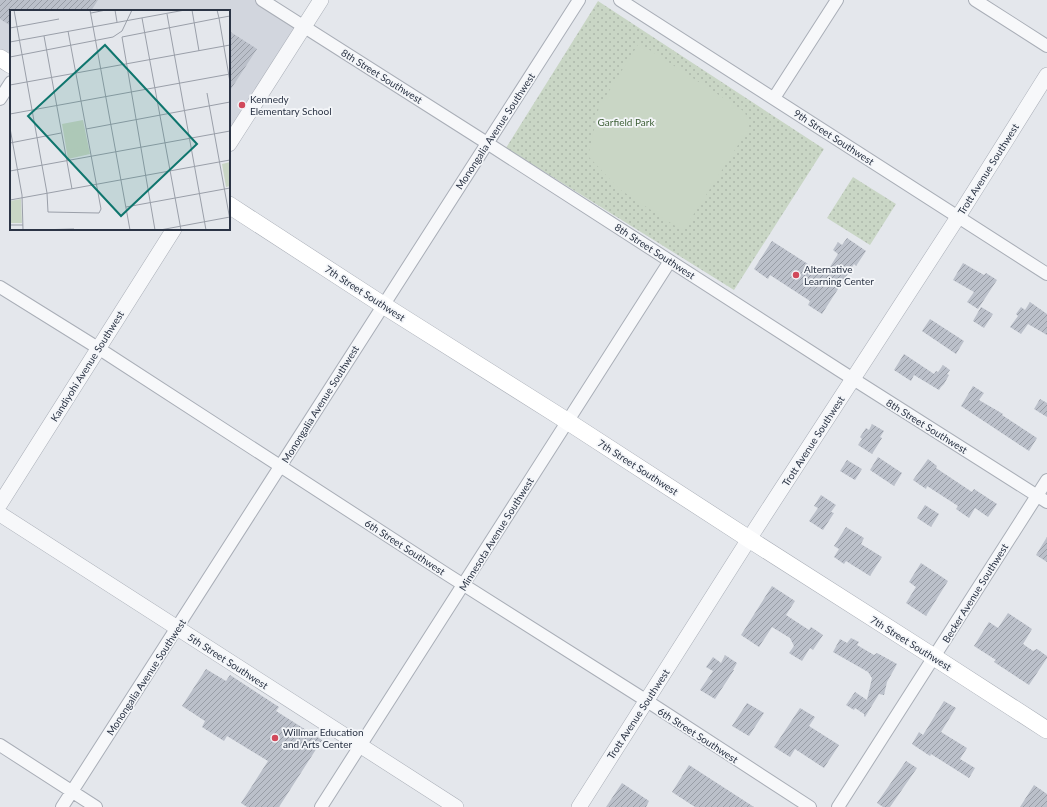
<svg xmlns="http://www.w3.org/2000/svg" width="1047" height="807" font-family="Lato,sans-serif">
<defs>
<pattern id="park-dots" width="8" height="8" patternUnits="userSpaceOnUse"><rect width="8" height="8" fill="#c9d6c5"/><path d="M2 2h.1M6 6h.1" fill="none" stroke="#adb8ab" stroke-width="1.8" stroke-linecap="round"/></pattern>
<pattern id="building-hatch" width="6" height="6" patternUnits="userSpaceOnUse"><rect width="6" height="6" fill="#bbc0ca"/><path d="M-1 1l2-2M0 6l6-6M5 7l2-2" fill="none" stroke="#989da6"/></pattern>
</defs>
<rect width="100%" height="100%" fill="#e4e7ec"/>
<!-- built -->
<path fill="#d2d6de" d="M0,0h264l40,27 -75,117v-133h-218v54l-11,-7z"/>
<!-- park -->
<path fill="url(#park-dots)" d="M598,1l226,148 -90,141 -228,-142z
M853,177l43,27 -26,41 -43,-27z"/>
<!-- garden -->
<path fill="#c9d6c5" d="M639,43l106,69 4,16 -66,103 -64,-42 -31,-33 11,-49z"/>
<!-- building -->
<path fill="url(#building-hatch)" d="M0,0h98l-7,11h-80v15l-11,-7z
M229,31l28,18 -28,43z
M847,238l19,13 -10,15 -2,-2 -32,50 -14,-9 2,-4 -40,-26 -2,4 -14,-10 18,-28 53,34 13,-21 -5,-4 5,-8 4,3z
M963,263l21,12 2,-2 11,7 -19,29 -11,-7 7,-10 -21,-12z
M1030,302l17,12v21l-19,-11 -7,10 -11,-7 8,-11 -2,-2 5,-7 4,3z
M981,307l12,7 -9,14 -11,-7z
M930,319l34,22 -8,13 -34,-23z
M904,354l30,20 2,-3 2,1 5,-7 7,5 -3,4 2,1 -5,9 -3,3 -2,3 -25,-15 -3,6 -17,-11z
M973,386l11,7 -5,7 24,14 -1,1 35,23 -8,13 -68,-45z
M1040,399l7,4v14l-13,-8z
M872,424l12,7 -4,6 2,1 -10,16 -14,-9 4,-6 -2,-2 6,-9 3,2z
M878,457l24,16 -8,13 -24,-16z
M928,459l9,7 -1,2 36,24 2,-3 23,15 -9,13 -13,-9 -6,10 -13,-9 2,-3 -31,-20 -1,3 -13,-9z
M847,460l15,9 -7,11 -15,-9z
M821,495l15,10 -5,7 3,1 -11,17 -14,-9 9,-13 -4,-2z
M925,505l14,9 -8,13 -14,-9z
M846,527l18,11 -3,6 21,13 -12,19 -24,-15 -2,3 -10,-7 5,-8 -5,-3z
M1047,537v25l-11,-7z
M921,563l27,18 -22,35 -20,-13 10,-16 -7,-5z
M772,586l23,15 -9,14 23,15 2,-3 12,8 -10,15 -3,-2 -8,13 -13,-8 5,-7 -4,-8 -18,-11 -13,20 -18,-12z
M1008,613l24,16 -9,15 10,7 4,-2 10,7v2l-18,27 -35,-23 2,-2 -22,-14 15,-24 9,6z
M851,638l8,4 -2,3 17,10 3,-2 20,11 -10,18 -3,13 -5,-1 -14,23 -1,-1v-2l-9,-6 -1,2 -8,-5 9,-13 12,8 5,-22 -4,-6 -35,-20 7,-13 7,4z
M725,655l12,8 -4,7h1l-19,29 -15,-9 13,-19 -7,-4 7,-10 8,6z
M206,669l20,12 4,-6 49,32 -3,4 46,29 -43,67h-32l-6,-4 27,-42 -41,-25 -3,5 -22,-14 3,-6 -23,-15z
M944,701l12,7 -15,24 26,16 -7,11 15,9 -6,10 -38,-24 -1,2 -18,-12 7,-12 4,3z
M747,703l17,10 -15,23 -17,-10z
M800,708l15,9 -6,9 30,19 -15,23 -29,-19 -5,8 -16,-10z
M906,761l11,7 -27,39h-7l-6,-4z
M689,765l65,42h-59l-23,-15z
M622,783l27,18 -3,6h-40z
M1034,785l13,9v13h-27z"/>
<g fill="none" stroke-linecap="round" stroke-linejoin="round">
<!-- minor casing -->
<g stroke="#a9aeb7" stroke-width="14">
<path id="minor" d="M262,0l225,143 352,227 208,132
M620,0l427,274
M975,0l72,46
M774,98l63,-98
M0,99l11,-17
M0,287l98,61 350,227 199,126 163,106
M0,745l96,62
M62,807l517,-807
M321,807c117,-182 232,-364 349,-546
M838,807l209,-327"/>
</g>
<!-- tertiary casing -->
<g stroke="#a9aeb7" stroke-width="16">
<path id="tertiary" d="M229,144l92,-144
M0,504l174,-275
M0,514l456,293
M579,807l170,-268 209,-322 89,-142"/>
</g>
<!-- secondary casing -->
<g stroke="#a9aeb7" stroke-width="18">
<path id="secondary" d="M0,58l11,7
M229,205l154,100 184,116 182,118 185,118 113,73"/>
</g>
<!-- minor -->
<use href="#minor" stroke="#f7f8fa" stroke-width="12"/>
<!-- tertiary -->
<use href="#tertiary" stroke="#f7f8fa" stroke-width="15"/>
<!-- secondary -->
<use href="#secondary" stroke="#fff" stroke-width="17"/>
</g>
<!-- markers -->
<g fill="#d1495b" stroke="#f4f6f9" stroke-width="1.5">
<circle cx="242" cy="105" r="4"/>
<circle cx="796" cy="275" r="4"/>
<circle cx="275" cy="738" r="4"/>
</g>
<g text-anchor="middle" stroke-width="3.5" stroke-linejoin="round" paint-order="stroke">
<!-- street labels -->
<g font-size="10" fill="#2b3445" stroke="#f4f6f9">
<text transform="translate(382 76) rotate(32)" y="4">8th Street Southwest</text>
<text transform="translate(495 131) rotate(-57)" y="4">Monongalia Avenue Southwest</text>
<text transform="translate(834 137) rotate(33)" y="4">9th Street Southwest</text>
<text transform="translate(988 169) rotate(-58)" y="4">Trott Avenue Southwest</text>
<text transform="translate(655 251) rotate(33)" y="4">8th Street Southwest</text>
<text transform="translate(365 293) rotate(33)" y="4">7th Street Southwest</text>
<text transform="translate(87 366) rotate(-58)" y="4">Kandiyohi Avenue Southwest</text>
<text transform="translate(320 404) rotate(-58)" y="4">Monongalia Avenue Southwest</text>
<text transform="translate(927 426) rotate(32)" y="4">8th Street Southwest</text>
<text transform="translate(813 441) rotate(-57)" y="4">Trott Avenue Southwest</text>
<text transform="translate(638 467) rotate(33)" y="4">7th Street Southwest</text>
<text transform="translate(496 534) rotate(-58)" y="4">Minnesota Avenue Southwest</text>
<text transform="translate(405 547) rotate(33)" y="4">6th Street Southwest</text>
<text transform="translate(975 593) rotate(-58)" y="4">Becker Avenue Southwest</text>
<text transform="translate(911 643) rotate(32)" y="4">7th Street Southwest</text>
<text transform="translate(228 661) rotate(33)" y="4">5th Street Southwest</text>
<text transform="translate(146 677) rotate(-57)" y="4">Monongalia Avenue Southwest</text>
<text transform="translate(638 714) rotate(-57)" y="4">Trott Avenue Southwest</text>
<text transform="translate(698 735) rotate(33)" y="4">6th Street Southwest</text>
</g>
<!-- poi labels -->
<g font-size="10" fill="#2b3445" stroke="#f4f6f9" text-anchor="start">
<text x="250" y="103">Kennedy<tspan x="250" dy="12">Elementary School</tspan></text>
<text x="804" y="273">Alternative<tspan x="804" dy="12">Learning Center</tspan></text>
<text x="283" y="736">Willmar Education<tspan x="283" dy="12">and Arts Center</tspan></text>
</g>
<!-- park labels -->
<g font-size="10" fill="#3f6138" stroke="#f4f6f9">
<text x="626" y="126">Garfield Park</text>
</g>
</g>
<!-- overview -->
<g transform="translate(10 10)">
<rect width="220" height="220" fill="#e4e7ec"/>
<path d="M73,110l7,34 -22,5 -6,-35zM220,152v24l-4,1 -4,-23zM11,189l1,24h-12v-22z" fill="#c9d6c5"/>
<path d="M72,120l1,16 -15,5 -2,-18z" fill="#c9d6c5"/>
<path fill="none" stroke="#9a9fa9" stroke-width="1" d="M4,0l33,183 1,19 51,1 2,-4 -33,-178M80,0l40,220M105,0l2,12M182,0l7,41M207,0l2,8 11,-2M81,3l15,-3M157,4l39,216M132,8l39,212M0,18l49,-9M34,26l28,153M0,32l175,-32M0,47l103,-20 9,-6 10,-21M0,75l220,-40M197,83l23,127M0,104l220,-40M0,118l12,67 1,35M76,119l144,-27M0,133l51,-10M0,161l220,-40M0,190l220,-40M116,197l104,-19M0,215h13M26,220l38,-1M145,220l-33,-193 97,-19 11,64M150,220l70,-13"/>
<path fill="#0f766e" fill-opacity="0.15" stroke="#0f766e" stroke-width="2" d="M95,35l92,99 -76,72 -93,-100z"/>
<rect width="220" height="220" fill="none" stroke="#2b3445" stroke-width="2"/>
</g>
</svg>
